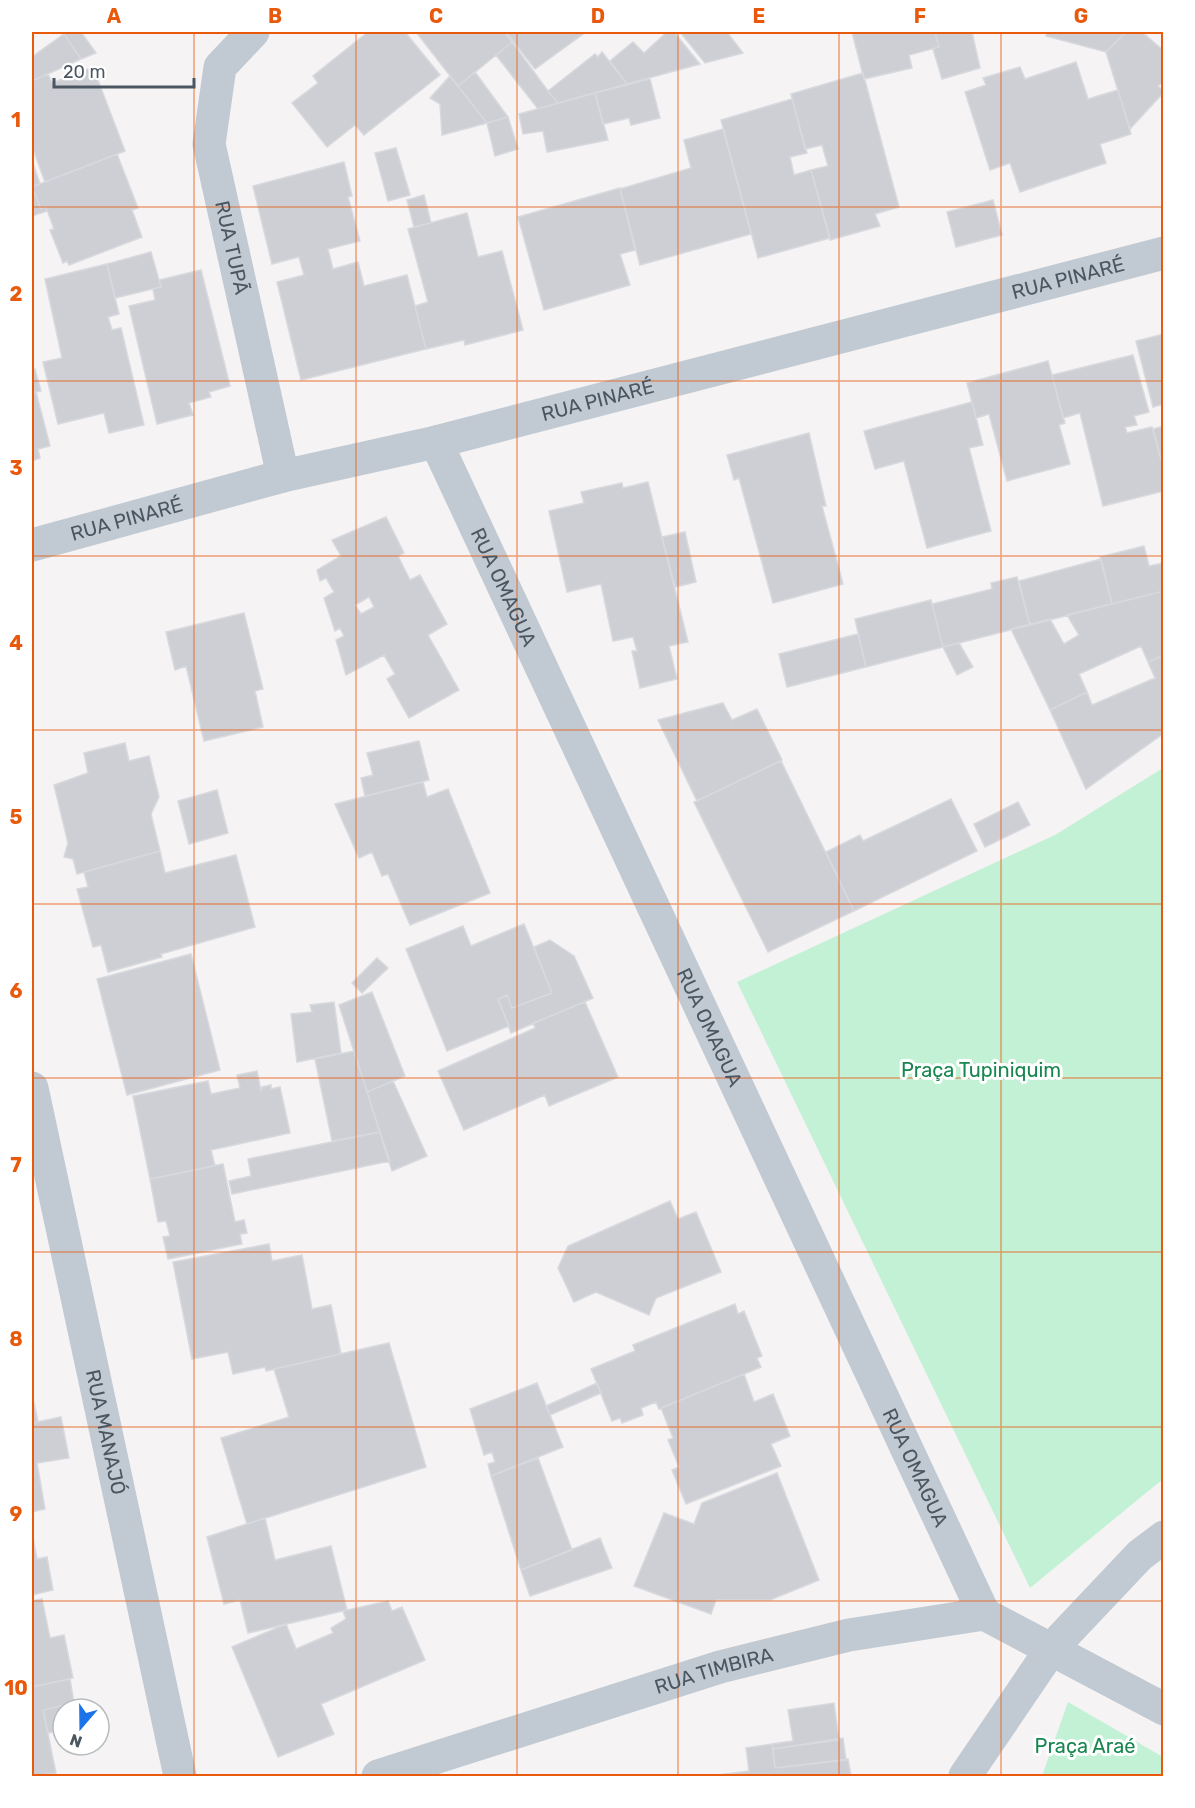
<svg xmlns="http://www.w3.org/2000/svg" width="1195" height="1808" font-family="Rubik,sans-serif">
<rect width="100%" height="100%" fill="#f5f3f3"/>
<!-- green -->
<path fill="#c3f1d5" d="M1163,768v711l-133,109 -293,-606 318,-147z
M1068,1702l95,55v19h-121z"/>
<!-- building -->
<path fill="#cdcfd5" stroke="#d7d9de" stroke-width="1.5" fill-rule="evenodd" d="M68,32h13l15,21 -15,6 -17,-25z
M368,32h37l35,43 -76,60 -9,-10 -28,22 -35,-44 26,-20 -5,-7z
M416,32h88l8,10 -54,44z
M506,32h80l-51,37z
M667,32h7l26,32 -73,20 -17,-23 23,-19 11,11z
M680,32h47l16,21 -38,10z
M852,32h83l4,15 -30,8 3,13 -48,11z
M935,32h37l8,36 -38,11 -9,-30 6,-2z
M1047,32h79l-20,20 -60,-16z
M1126,32h16l22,19v30l-6,5 6,6 -34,37 -24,-77z
M64,34l17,25 -49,22v-24z
M512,42l36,49 10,12 -20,6 -42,-54z
M602,52l25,32 -69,19 -10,-12 47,-37 3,3z
M1076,62l12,37 30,-9 13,44 -31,10 6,19 -86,29 -10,-29 -20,7 -25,-78 21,-7 -3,-7 37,-11 5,12z
M93,67l32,84 -80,31 -13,-36v-65l16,-7 4,9z
M475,72l33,45 -21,6 -29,-37z
M863,73l36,134 -24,7 5,12 -50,14 -19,-70 17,-4 -6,-21 -17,4 -14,-55z
M450,76l37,47 -45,12 -2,-31 -10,-6z
M650,79l10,39 -29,7 -2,-7 -26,6 -8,-31z
M595,93l13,47 -61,12 -4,-21 -20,3 -4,-20z
M792,99l15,54 -17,4 4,18 17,-5 19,68 -72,20 -37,-138z
M508,117l10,32 -23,7 -8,-33z
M723,129l28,105 -111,31 -20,-76 71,-21 -7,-28z
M396,148l14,47 -22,6 -13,-48z
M117,154l21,54 -6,2 10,27 -73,28 -2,-4 -4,2 -13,-33 4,-1 -8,-22 -5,2 -9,-22z
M32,161l8,23 -8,3z
M344,162l8,34 -4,1 12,44 -32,8 5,20 25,-7 6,24 43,-11 19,74 -125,31 -24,-98 27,-7 -5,-18 -27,7 -19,-78z
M32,187l9,22 5,-2 1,4 -15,5z
M620,188l15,62 -15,4 10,31 -86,25 -26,-93z
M424,195l7,28 -17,4 -7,-27z
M993,200l9,35 -46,12 -9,-35z
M467,213l11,44 24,-6 21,79 -58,15 -1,-5 -38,9 -11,-43 13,-4 -20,-73z
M151,252l10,35 -46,11 -8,-34z
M107,264l12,50 -11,3 4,13 9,-2 23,97 -35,8 -5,-20 -46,11 -15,-62 19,-4 -17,-79z
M201,270l29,116 -21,6 2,5 -22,6 4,12 -36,9 -28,-118 26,-6 -2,-11 8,-2 -2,-7z
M1164,334v70l-11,3 -17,-66z
M1133,355l16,57 -15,4 3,9 -12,2 2,6 25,-6 12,44v20l-61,15 -23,-93 -17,5 -11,-43z
M1048,361l17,62 -6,2 11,39 -63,17 -18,-67 -13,4 -9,-35z
M35,369l6,22 -9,2v-23z
M36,392l14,54 -12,3 2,9 -8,3v-68z
M972,402l11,43 -14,3 22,83 -64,17 -23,-87 -29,8 -11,-38z
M1164,426v45l-11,-42z
M809,433l17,73h-4l21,78 -70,19 -34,-125 -5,2 -7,-25z
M648,482l40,160 -19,4 8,33 -37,9 -8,-37h5l-4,-14 -20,4 -12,-57 -34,8 -18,-81 35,-8 -3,-11 41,-9 1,5z
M386,517l18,36 -6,3 12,24 10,-5 27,49 -19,11 31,55 -50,28 -22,-39 8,-5 -11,-19 -38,20 -10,-35 8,-4 -4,-8 -5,3 -11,-33 10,-6 -8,-14 -6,3 -3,-11 24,-14 -9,-16zM369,597l5,10 -13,7 -6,-9z
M685,532l11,50 -21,5 -13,-50z
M1144,546l5,20 15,-3v28l-52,13 -12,-47z
M1101,559l11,45 -82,21 -11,-44z
M1017,577l13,48 -87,22 -11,-43 60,-15 -1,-6z
M1164,591v64l-16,7 -7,-16 -62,28 8,18 -37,18 -39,-81 39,-10 14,25 15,-9 -12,-20z
M931,600l12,47 -77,20 -11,-48z
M244,613l19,76 -8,2 8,36 -59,14 -18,-75 -11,4 -9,-38z
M858,634l8,33 -79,20 -8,-33z
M959,643l14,24 -16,8 -14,-28z
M1164,655v78l-78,56 -36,-79 37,-18 5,13 63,-27 -7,-16z
M723,703l9,17 25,-11 25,51 -85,41 -39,-81z
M419,741l10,39 -64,16 -4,-18 12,-3 -6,-22z
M125,743l4,18 20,-5 10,41 -8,17 9,37 -83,23 -4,-15 -9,-2 4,-14 -14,-58 34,-12 -4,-20z
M781,761l73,150 -86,41 -74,-150z
M423,782l4,15 21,-8 42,104 -80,32 -22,-51 -6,2 -10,-24 -13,6 -24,-54z
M217,790l11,43 -39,11 -11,-43z
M951,799l26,52 -123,60 -28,-59 34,-17 3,6z
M1018,802l12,23 -45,22 -11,-23z
M160,851l5,22 71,-18 19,72 -94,27 1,3 -54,15 -7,-27 -8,2 -16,-58 11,-2 -4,-15z
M524,924l28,69 -40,15 -5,-13 -9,4 11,27 -62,25 -41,-102 57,-23 8,20z
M550,940l24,16 19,42 -82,35 -13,-34 9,-4 5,13 40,-15 -18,-46z
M191,954l29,116 -93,25 -30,-116z
M377,958l11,10 -26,25 -10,-10z
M372,992l33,84 -38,16 -28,-87z
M334,1002l7,51 -44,9 -6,-48 21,-2 -2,-7z
M585,1002l33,75 -69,29 -4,-11 -81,35 -26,-59 97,-43 -2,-5z
M354,1051l26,81 -48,9 -17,-82z
M257,1071l4,20 1,-4 9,-2v4l9,-2 10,46 -79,17 4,16 -65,13 -17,-83 75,-15 3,13 29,-6 -3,-13z
M393,1081l34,75 -35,15 -25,-79z
M380,1132l10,29 -158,33 -3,-13 22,-5 -3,-17z
M223,1164l12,58 9,-2 3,13 -7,1 2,10 -74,15 -5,-22 7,-1 -4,-15 -8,1 -8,-43z
M670,1201l8,18 18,-7 25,60 -65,26 -7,17 -53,-23 -22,10 -16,-34 10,-22z
M269,1244l3,17 30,-6 10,54 19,-4 10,49 -75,17 -1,-4 -32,7 -5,-22 -36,7 -19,-97z
M735,1304l3,10 6,-3 18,45 -5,2 4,9 -102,42 -3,-7 -15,6 2,7 -21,8 -2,-5 -8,3 -21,-52 44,-18 -2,-6z
M389,1343l37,124 -179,57 -26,-86 68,-21 -15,-48z
M744,1374l10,28 19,-8 17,42 -19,8 10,22 -95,38 -14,-34 7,-3 -11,-27 5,-2 -12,-30z
M537,1383l26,64 -72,29 -3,-12 7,-2 -3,-10 -8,3 -14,-46z
M597,1383l4,10 -51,22 -4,-9z
M34,1403l4,19 -6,1v-19z
M61,1417l8,41 -32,5 8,46 -13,3v-89z
M538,1458l34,92 -51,20 -30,-94z
M777,1473l42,107 -49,20h-54l-5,14 -77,-28 30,-73 30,11 8,-21z
M265,1518l10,42 56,-14 16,64 -99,23 -8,-33 -16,4 -17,-67z
M32,1533l5,26 10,-2 6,33 -21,5z
M600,1538l12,30 -82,28 -9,-26z
M42,1599l8,39 14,-3 9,43 -41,9v-86z
M388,1601l4,10 10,-4 23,53 -104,44 13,30 -56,23 -46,-110 54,-23 10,25 37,-16 -2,-5 15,-9 -3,-8z
M70,1679l4,24 -31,7 13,63 -24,3v-89z
M74,1703l2,6h-13v21l-15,3 -5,-23z
M834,1703l5,37 -66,9 -1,-5 21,-3 -5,-31z
M843,1738l3,22 -71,8 -2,-19z
M772,1744l3,24 73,-9 3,17h-140l38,-5 -3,-23z"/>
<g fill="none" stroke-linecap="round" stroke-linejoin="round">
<!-- minor -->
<g stroke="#c1cad2" stroke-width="33">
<path id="s1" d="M253,32l-33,35 -11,77 74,332"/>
<path id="s2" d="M436,442l548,1172"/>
<path id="s3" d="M32,545l251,-69 153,-34 728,-189"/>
<path id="s4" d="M32,1088l148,688"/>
<path id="s5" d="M378,1776l342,-109 129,-32 135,-21 180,95"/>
<path d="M965,1776l87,-128 88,-93 24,-18"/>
</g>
</g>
<!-- grid -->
<path fill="none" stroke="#e8590c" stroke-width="1.5" stroke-opacity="0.55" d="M194,32v1744M356,32v1744M517,32v1744M678,32v1744M839,32v1744M1001,32v1744M32,207h1132M32,381h1132M32,556h1132M32,730h1132M32,904h1132M32,1078h1132M32,1252h1132M32,1427h1132M32,1601h1132"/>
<g text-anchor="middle" stroke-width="6" stroke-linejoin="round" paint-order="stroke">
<!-- street labels -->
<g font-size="20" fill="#4a5661" stroke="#fff">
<text dy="7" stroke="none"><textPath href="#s1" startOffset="232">RUA TUPÃ</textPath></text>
<text dy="7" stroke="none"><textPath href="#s3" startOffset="1070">RUA PINARÉ</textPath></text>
<text dy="7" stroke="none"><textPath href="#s3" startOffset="584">RUA PINARÉ</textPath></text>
<text dy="7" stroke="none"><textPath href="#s3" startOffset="98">RUA PINARÉ</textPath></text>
<text dy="7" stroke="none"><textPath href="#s2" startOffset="160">RUA OMAGUA</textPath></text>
<text dy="7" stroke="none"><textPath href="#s2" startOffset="646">RUA OMAGUA</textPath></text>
<text dy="7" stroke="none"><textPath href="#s4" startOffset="352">RUA MANAJÓ</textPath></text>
<text dy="7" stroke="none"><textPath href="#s2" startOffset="1132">RUA OMAGUA</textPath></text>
<text dy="7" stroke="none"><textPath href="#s5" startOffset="352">RUA TIMBIRA</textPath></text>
</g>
<!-- park labels -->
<g font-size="20" fill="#17864f" stroke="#fff">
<text x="981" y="1077">Praça Tupiniquim</text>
<text x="1085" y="1753">Praça Araé</text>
</g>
</g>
<!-- border -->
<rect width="1195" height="1808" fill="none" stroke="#ffffff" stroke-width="66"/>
<!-- north arrow -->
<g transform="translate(81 1727) rotate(200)"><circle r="28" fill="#ffffff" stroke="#b7bbc0" stroke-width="1.5"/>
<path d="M0-4.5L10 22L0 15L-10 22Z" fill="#1a73e8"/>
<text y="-9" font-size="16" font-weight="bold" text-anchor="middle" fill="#4a5661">N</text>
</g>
<!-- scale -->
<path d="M54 78v9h140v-9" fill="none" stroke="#4a5661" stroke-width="3"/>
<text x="63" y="78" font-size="18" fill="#4a5661" stroke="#ffffff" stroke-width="4.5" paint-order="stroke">20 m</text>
<rect x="33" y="33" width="1129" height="1742" fill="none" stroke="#e8590c" stroke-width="2"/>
<g font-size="20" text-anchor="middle" font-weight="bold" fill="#e8590c">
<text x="114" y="23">A</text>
<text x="275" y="23">B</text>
<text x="436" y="23">C</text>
<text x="598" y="23">D</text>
<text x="759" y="23">E</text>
<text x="920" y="23">F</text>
<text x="1081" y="23">G</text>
<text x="16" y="127">1</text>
<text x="16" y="301">2</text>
<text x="16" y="475">3</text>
<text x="16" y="650">4</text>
<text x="16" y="824">5</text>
<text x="16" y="998">6</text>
<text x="16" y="1172">7</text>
<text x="16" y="1346">8</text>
<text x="16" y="1521">9</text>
<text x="16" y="1695">10</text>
</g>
</svg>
